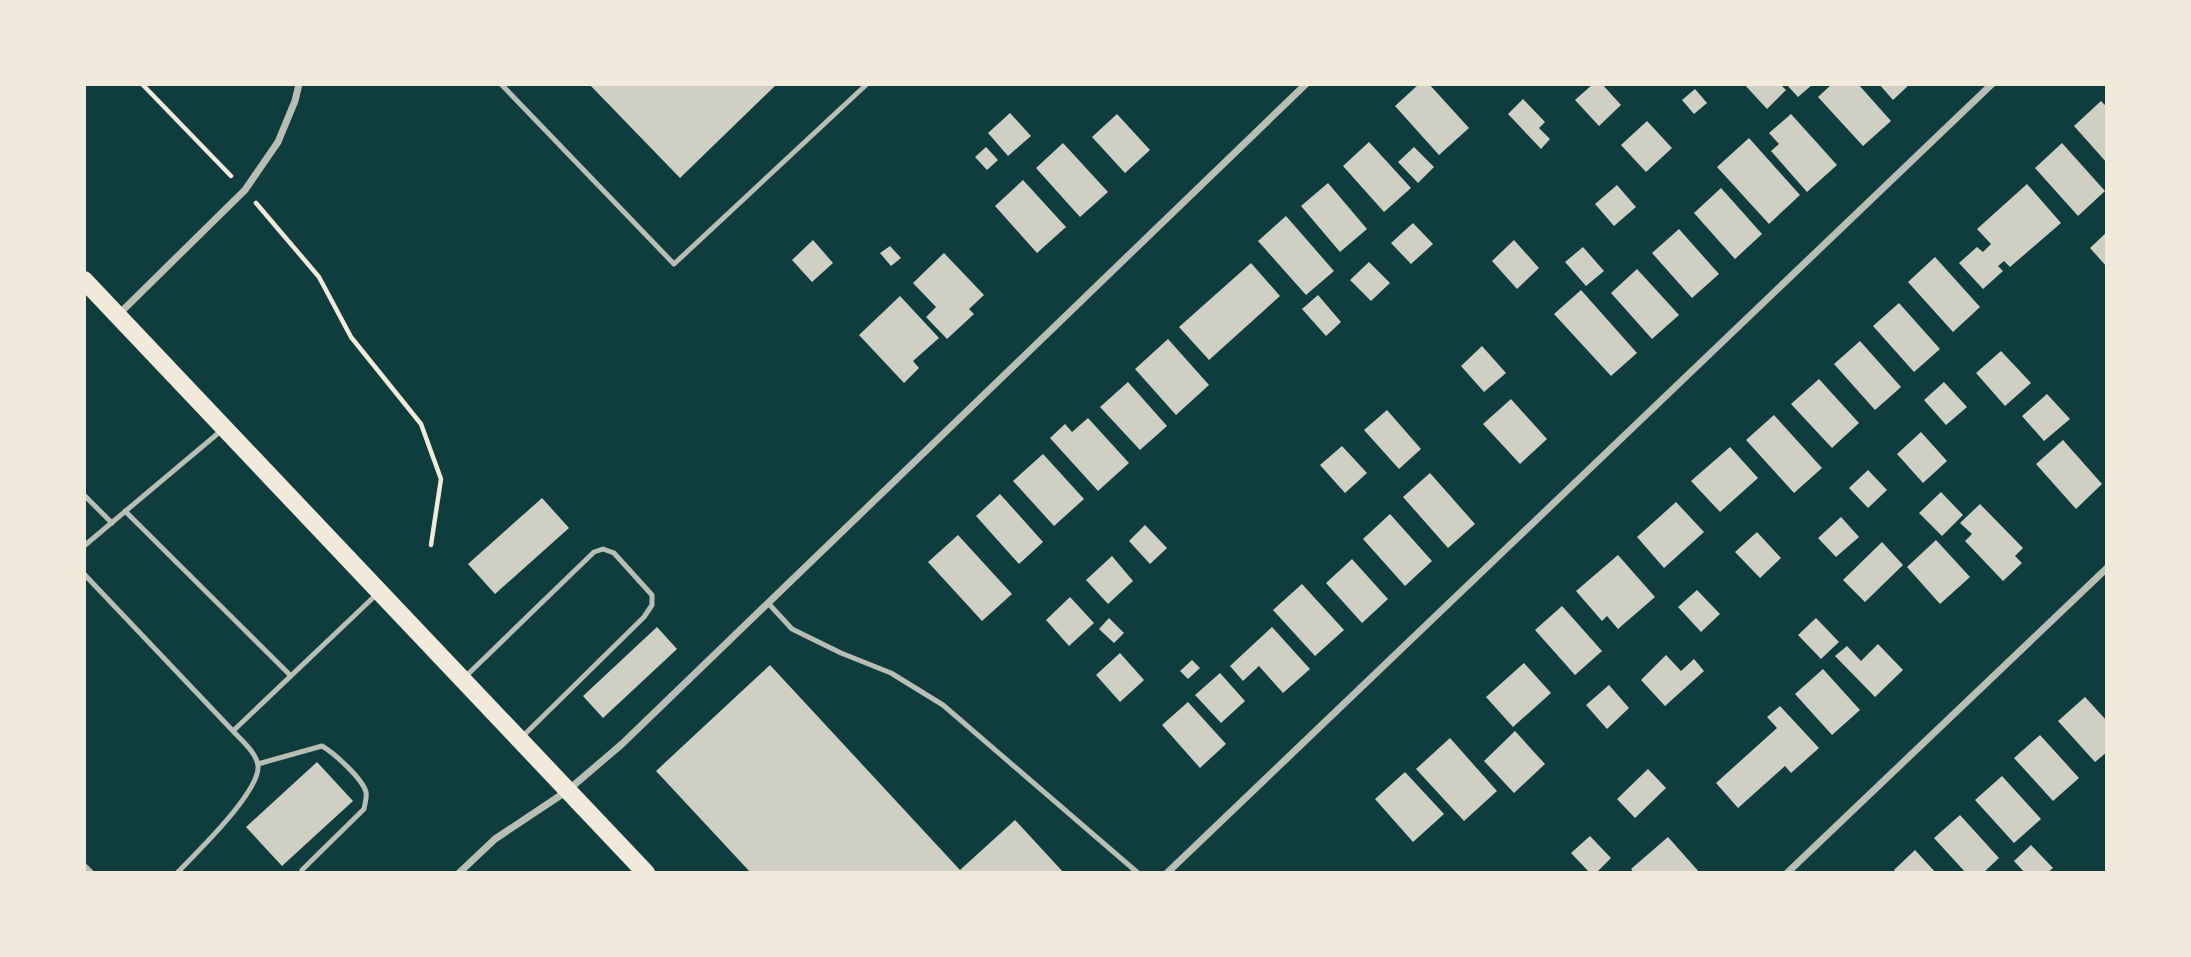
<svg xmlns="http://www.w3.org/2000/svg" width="2191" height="957" font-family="'PT Serif',serif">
<rect width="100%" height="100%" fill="#0f3d3e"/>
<!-- building -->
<path fill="#cfcfc3" d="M589,84h188l-97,94z
M1419,84h10l40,44 -30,27 -44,-49z
M1593,84h9l19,21 -22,21 -24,-26z
M1744,84h36l6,6 -19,19z
M1786,84h27l-15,13z
M1832,84h26l33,37 -28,25 -45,-49z
M1879,84h31l-17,16z
M1695,89l12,14 -13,11 -12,-14z
M1523,99l22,23 -6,6 11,11 -9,10 -33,-35z
M2101,101l6,6v56l-33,-37z
M1010,113l21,23 -23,20 -20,-23z
M1117,114l33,36 -25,23 -33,-36z
M1791,114l46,51 -30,27 -36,-41 8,-7 -10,-11z
M1647,121l25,27 -26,24 -25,-27z
M1749,138l51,57 -31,29 -52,-57z
M1369,142l42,46 -27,24 -41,-46z
M1063,143l45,49 -28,25 -44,-49z
M2062,143l43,48 -27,25 -43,-48z
M986,147l12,13 -11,10 -12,-13z
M1414,147l20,20 -16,16 -20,-21z
M1023,180l43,47 -29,26 -42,-47z
M1328,183l39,46 -27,23 -39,-46z
M2027,184l34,39 -51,44 -6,-6 -6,5 5,5 -20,18 -24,-26 18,-16 6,5 8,-8 -14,-15z
M1617,185l19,22 -22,19 -19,-22z
M1721,188l41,46 -27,25 -41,-46z
M1286,216l48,55 -28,24 -48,-54z
M1413,223l20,21 -22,20 -20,-21z
M1679,229l40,45 -27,24 -40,-45z
M2107,232v35l-17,-19z
M813,240l20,23 -21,19 -20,-22z
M1514,240l25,28 -22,21 -25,-28z
M890,246l11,12 -10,8 -11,-13z
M1583,247l21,24 -18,15 -21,-24z
M944,253l40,42 -15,14 5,5 -27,25 -21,-22 10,-10 -23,-24z
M1935,257l45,50 -27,25 -45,-50z
M1369,262l21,21 -19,18 -21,-21z
M1251,263l29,33 -71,64 -30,-33z
M1637,269l42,46 -27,24 -41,-46z
M1581,290l56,63 -26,23 -57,-62z
M1318,295l23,27 -15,14 -24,-27z
M900,296l39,42 -26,23 6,7 -15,15 -45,-48z
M1899,303l41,46 -26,23 -41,-46z
M1168,339l41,46 -33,30 -41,-46z
M1860,341l41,46 -26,23 -41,-46z
M1482,346l24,27 -22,19 -23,-26z
M2001,351l30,32 -26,23 -29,-33z
M1819,379l40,44 -27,25 -41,-44z
M1128,382l39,44 -27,24 -40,-43z
M1944,382l23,25 -21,18 -22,-25z
M2047,394l23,25 -26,22 -22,-25z
M1511,399l36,40 -27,25 -37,-40z
M1387,410l34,39 -22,20 -35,-39z
M1774,415l48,53 -28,25 -48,-53z
M1088,418l41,45 -31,28 -48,-53 15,-14 7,8z
M1921,432l26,29 -24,22 -26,-29z
M2063,440l39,44 -26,25 -40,-45z
M1342,446l25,27 -22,20 -25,-28z
M1730,447l28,31 -38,34 -29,-31z
M1043,454l41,45 -30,27 -41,-45z
M1868,470l19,20 -19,18 -19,-20z
M1430,473l45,51 -27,24 -45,-51z
M1941,492l22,23 -21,21 -23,-23z
M1000,494l43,48 -24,22 -43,-48z
M542,498l27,30 -74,66 -27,-30z
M1676,502l28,30 -40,36 -27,-31z
M1980,504l43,44 -8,8 7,7 -19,18 -38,-40 7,-7 -12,-11z
M1390,514l42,47 -27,25 -42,-47z
M1841,517l18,20 -23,20 -18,-19z
M1145,525l22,23 -17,16 -21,-23z
M1757,532l24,26 -21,20 -25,-26z
M958,535l54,59 -30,27 -54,-59z
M1936,540l34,37 -30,27 -33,-37z
M1882,542l21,23 -38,37 -22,-22z
M1618,555l37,42 -37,32 -11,-13 -5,5 -26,-30z
M1112,556l21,25 -25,23 -22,-24z
M1352,559l36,40 -26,24 -36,-40z
M1302,584l42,46 -29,26 -42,-46z
M1697,590l23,24 -19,18 -23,-25z
M1070,597l24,26 -25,23 -23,-26z
M1562,606l40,45 -27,24 -40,-45z
M1109,618l15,15 -10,10 -15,-14z
M1816,618l23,24 -18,17 -23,-24z
M657,627l20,22 -74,69 -20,-22z
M1272,627l38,42 -27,24 -24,-27 -16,15 -13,-15z
M1878,644l25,26 -28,27 -40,-41 12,-10 14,15z
M1120,653l24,27 -24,22 -24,-27z
M1666,655l15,16 13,-12 10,12 -39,35 -24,-26z
M1192,660l8,8 -12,11 -8,-8z
M1524,663l27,30 -38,34 -27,-30z
M770,665l190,205 55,-50 49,53h-313l-95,-102z
M1823,669l37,41 -28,25 -37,-41z
M1220,673l25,28 -24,22 -26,-28z
M1609,685l20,23 -22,21 -21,-24z
M2085,697l22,24v31l-12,10 -37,-41z
M1188,702l38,42 -26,24 -38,-43z
M1780,706l39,42 -28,25 -6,-7 -47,42 -22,-25 61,-55 -10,-11z
M1515,731l30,33 -31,29 -30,-32z
M2040,735l39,43 -26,23 -39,-43z
M1450,738l47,53 -33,30 -48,-52z
M317,762l36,39 -71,65 -36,-39z
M1648,769l18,19 -31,30 -18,-19z
M1405,772l39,42 -31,28 -38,-43z
M2002,776l39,43 -27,24 -39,-43z
M1960,815l39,43 -16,15h-17l-32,-35z
M1590,836l21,22 -15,15h-6l-19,-20z
M1668,837l32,36h-66l-3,-4z
M2031,845l22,23 -6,5h-22l-11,-12z
M1915,850l21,23h-40l-2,-3z"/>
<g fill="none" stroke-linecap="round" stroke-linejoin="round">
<!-- path -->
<path stroke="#f1e9da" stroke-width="4.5" d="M142,84l89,92
M256,203l63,74 32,60 70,87 20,55 -10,66"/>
<!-- service -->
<path stroke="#b8beb3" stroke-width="5" d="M501,84l173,180 193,-180
M84,495l28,28
M125,511l166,165
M84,546l138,-116
M84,574l149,157c8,9 24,22 25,35 2,26 -62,87 -81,107
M768,603l24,26 49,24 50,20 52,32 195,168
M464,678l130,-126 9,-3 11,4 38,42v10l-8,12 -123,121
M233,731l145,-138
M258,764l64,-18c12,7 40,32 44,46 1,6 -1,11 -2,17l-62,61
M84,865l8,8"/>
<!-- minor -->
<path stroke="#b8beb3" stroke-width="7" d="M118,315l127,-125 33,-48 17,-41 4,-17
M459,873l36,-34 72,-48 55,-47 684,-660
M1167,873l825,-789
M1787,873l320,-305"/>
<!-- primary -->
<path stroke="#f1e9da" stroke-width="18" d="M84,280l562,593"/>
</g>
<!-- border -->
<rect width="2191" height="957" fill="none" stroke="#f1e9da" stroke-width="172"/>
</svg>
